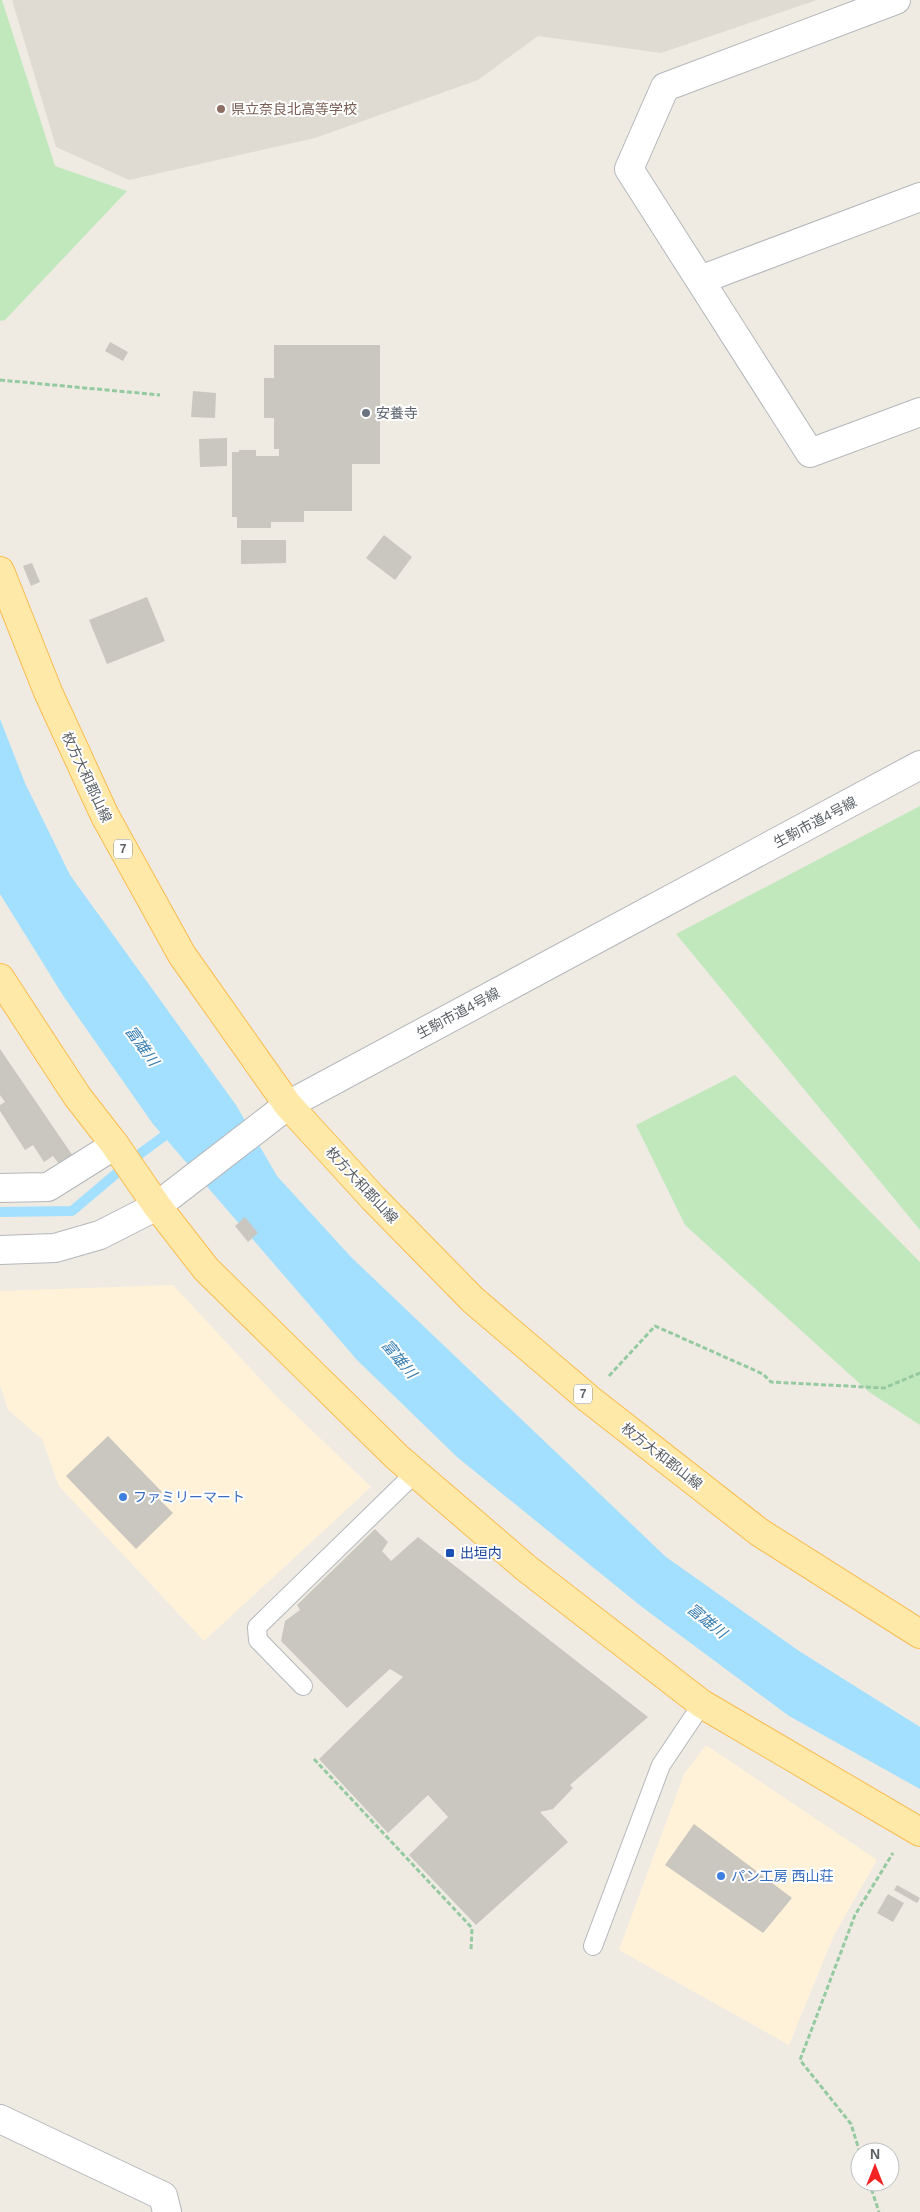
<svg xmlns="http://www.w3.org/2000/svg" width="920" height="2212" font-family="Helvetica,'Noto Sans JP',sans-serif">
<rect width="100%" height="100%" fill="#efebe3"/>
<!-- commercial -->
<path fill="#fff2d8" d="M173,1285l104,112 94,90 -167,154 -145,-155 -17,-47 -34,-29 -8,-25v-94z
M706,1745l171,115 -43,75 -45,110 -170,-95 65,-176z"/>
<!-- education -->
<path fill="#dfdad2" d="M12,0h805l-156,53 -123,-17 -60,44 -163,58 -186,42 -73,-33z"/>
<!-- green -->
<path fill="#c1e8bd" d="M0,0h2l53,166 72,25 -122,129 -5,1z
M920,806v424l-244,-296z
M735,1075l185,187v163l-51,-33 -184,-167 -49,-100z"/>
<!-- water -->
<path fill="#a3dfff" d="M0,719l25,64 45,92 166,230 41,71 74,81 315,300 133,94 121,76v62l-131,-73 -147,-109 -185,-150 -100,-97 -204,-236 -89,-127 -64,-103z"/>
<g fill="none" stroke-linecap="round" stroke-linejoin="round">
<!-- stream -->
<path stroke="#a3dfff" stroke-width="10" d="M0,1212l72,-1 65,-55 38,-28"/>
</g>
<!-- building -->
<path fill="#cac6c0" d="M110,342l18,10 -5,9 -18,-10z
M274,345h106v119h-28v47h-48v11h-33v6h-34v-11h-5v-65h7v-2h17v6h23v-7h-5v-31h-10v-40h10z
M193,391l23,2 -1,25 -24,-1z
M227,438v28l-27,1 -1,-28z
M384,535l28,22 -17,23 -29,-22z
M241,540h45v23l-45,1z
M32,563l8,19 -9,4 -8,-20z
M147,597l18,44 -58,23 -18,-44z
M0,1049l75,110 -16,5 -6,-8 -9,6 -11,-17 -8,5 -25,-39v-6l5,-3 -5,-7z
M245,1217l13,16 -10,9 -13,-16z
M108,1436l54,56 -5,5 16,16 -37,36 -70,-73z
M375,1529l13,13 -6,9 9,10 27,-24 230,180 -78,68 3,3 -20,21 -13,3 28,30 -92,83 -67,-70 39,-38 -20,-22 -40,38 -69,-74 84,-82 -13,-8 -43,39 -66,-67 4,-20 15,-11 -3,-5z
M694,1824l98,74 -29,35 -98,-68z
M897,1885l23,13 -3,5 -23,-13z
M888,1894l16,9 -11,19 -16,-9z"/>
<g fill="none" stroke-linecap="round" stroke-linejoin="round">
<!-- service casing -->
<g stroke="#b4b7bb" stroke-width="20">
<path id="service" d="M303,1686l-45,-46 -1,-13 158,-154
M593,1946l68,-181 41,-61"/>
</g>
<!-- minor casing -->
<g stroke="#b4b7bb" stroke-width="30">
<path id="minor" d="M896,0l-231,87 -36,82 181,284 110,-41
M700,280l220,-83
M0,1188l48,-1 67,-42
M0,2119l163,77 4,16"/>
</g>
<!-- tertiary casing -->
<g stroke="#b4b7bb" stroke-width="30">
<path id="tertiary" d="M0,1250l55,-2 45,-13 57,-29 131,-101 632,-340"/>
</g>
<!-- primary casing -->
<g stroke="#fbbc4f" stroke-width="30">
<path id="primary" d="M0,571l48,121 57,124 77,139 106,150 85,93 100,102 116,99 170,133 161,102
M0,978l77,118 38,49 42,61 49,63 191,188 129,111 176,136 218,128"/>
</g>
<!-- path -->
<path stroke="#95caa0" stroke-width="3" stroke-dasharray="5 2.5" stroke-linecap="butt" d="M0,380l160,15
M609,1376l46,-50 108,48 8,8 113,6 36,-15
M314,1759l158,169 -1,23
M860,2153l-9,-29 -51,-64 55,-145 38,-62
M869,2182l10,30"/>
<!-- service -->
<use href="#service" stroke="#fff" stroke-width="18"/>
<!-- minor -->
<use href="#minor" stroke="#fff" stroke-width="28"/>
<!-- tertiary -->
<use href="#tertiary" stroke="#fff" stroke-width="28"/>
<!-- primary -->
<use href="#primary" stroke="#ffe9a8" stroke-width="28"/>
</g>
<!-- markers -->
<circle fill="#8d6e63" stroke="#fff" stroke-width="2" cx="221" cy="109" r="5"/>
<circle fill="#6b7280" stroke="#fff" stroke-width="2" cx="366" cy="413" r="5"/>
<g fill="#3f7fe0" stroke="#fff" stroke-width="2">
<circle cx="123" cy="1497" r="5"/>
<circle cx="721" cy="1876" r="5"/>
</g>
<rect fill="#1a4fb4" stroke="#fff" stroke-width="2" x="445" y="1548" width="10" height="10" rx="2.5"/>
<g text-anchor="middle" stroke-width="4" stroke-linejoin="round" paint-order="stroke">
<!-- shield labels -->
<g fill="#fff" stroke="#8c9093" stroke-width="1">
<rect x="114" y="839.5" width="18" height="19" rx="4"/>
<rect x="574" y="1384.5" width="18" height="19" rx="4"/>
</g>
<g font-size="12" font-weight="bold" fill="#5b6065">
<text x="123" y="853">7</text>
<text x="583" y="1398">7</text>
</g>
<!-- education labels -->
<g font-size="14" fill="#785e54" stroke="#fff" text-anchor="start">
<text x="231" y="114">県立奈良北高等学校</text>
</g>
<!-- worship labels -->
<g font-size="14" fill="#5b616d" stroke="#fff" text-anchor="start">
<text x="376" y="418">安養寺</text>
</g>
<!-- street labels -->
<g font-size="14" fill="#5b6065" stroke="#fff">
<text transform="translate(87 777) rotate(65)" y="5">枚方大和郡山線</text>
<text transform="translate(815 822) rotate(-28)" y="5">生駒市道4号線</text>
<text transform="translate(458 1013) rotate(-28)" y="5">生駒市道4号線</text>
<text transform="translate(362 1185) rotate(47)" y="5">枚方大和郡山線</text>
<text transform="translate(662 1456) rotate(38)" y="5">枚方大和郡山線</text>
</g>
<!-- shop labels -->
<g font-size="14" fill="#366cbe" stroke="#fff" text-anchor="start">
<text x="133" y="1502">ファミリーマート</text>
<text x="731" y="1881">パン工房 西山荘</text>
</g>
<!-- transit labels -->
<g font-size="14" fill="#164399" stroke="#fff" text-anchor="start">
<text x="460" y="1558">出垣内</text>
</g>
<!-- water labels -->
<g font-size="15" font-style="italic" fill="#367caf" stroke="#fff">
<text transform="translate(142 1046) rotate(54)" y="5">富雄川</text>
<text transform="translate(399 1359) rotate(50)" y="5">富雄川</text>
<text transform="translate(707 1621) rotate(39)" y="5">富雄川</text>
</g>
</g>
<!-- north arrow -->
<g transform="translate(875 2167)"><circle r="24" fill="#ffffff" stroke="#bdbfc1"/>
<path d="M0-4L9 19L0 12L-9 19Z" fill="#f52224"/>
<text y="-8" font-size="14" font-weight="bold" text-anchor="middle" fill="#5b6065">N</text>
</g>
</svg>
